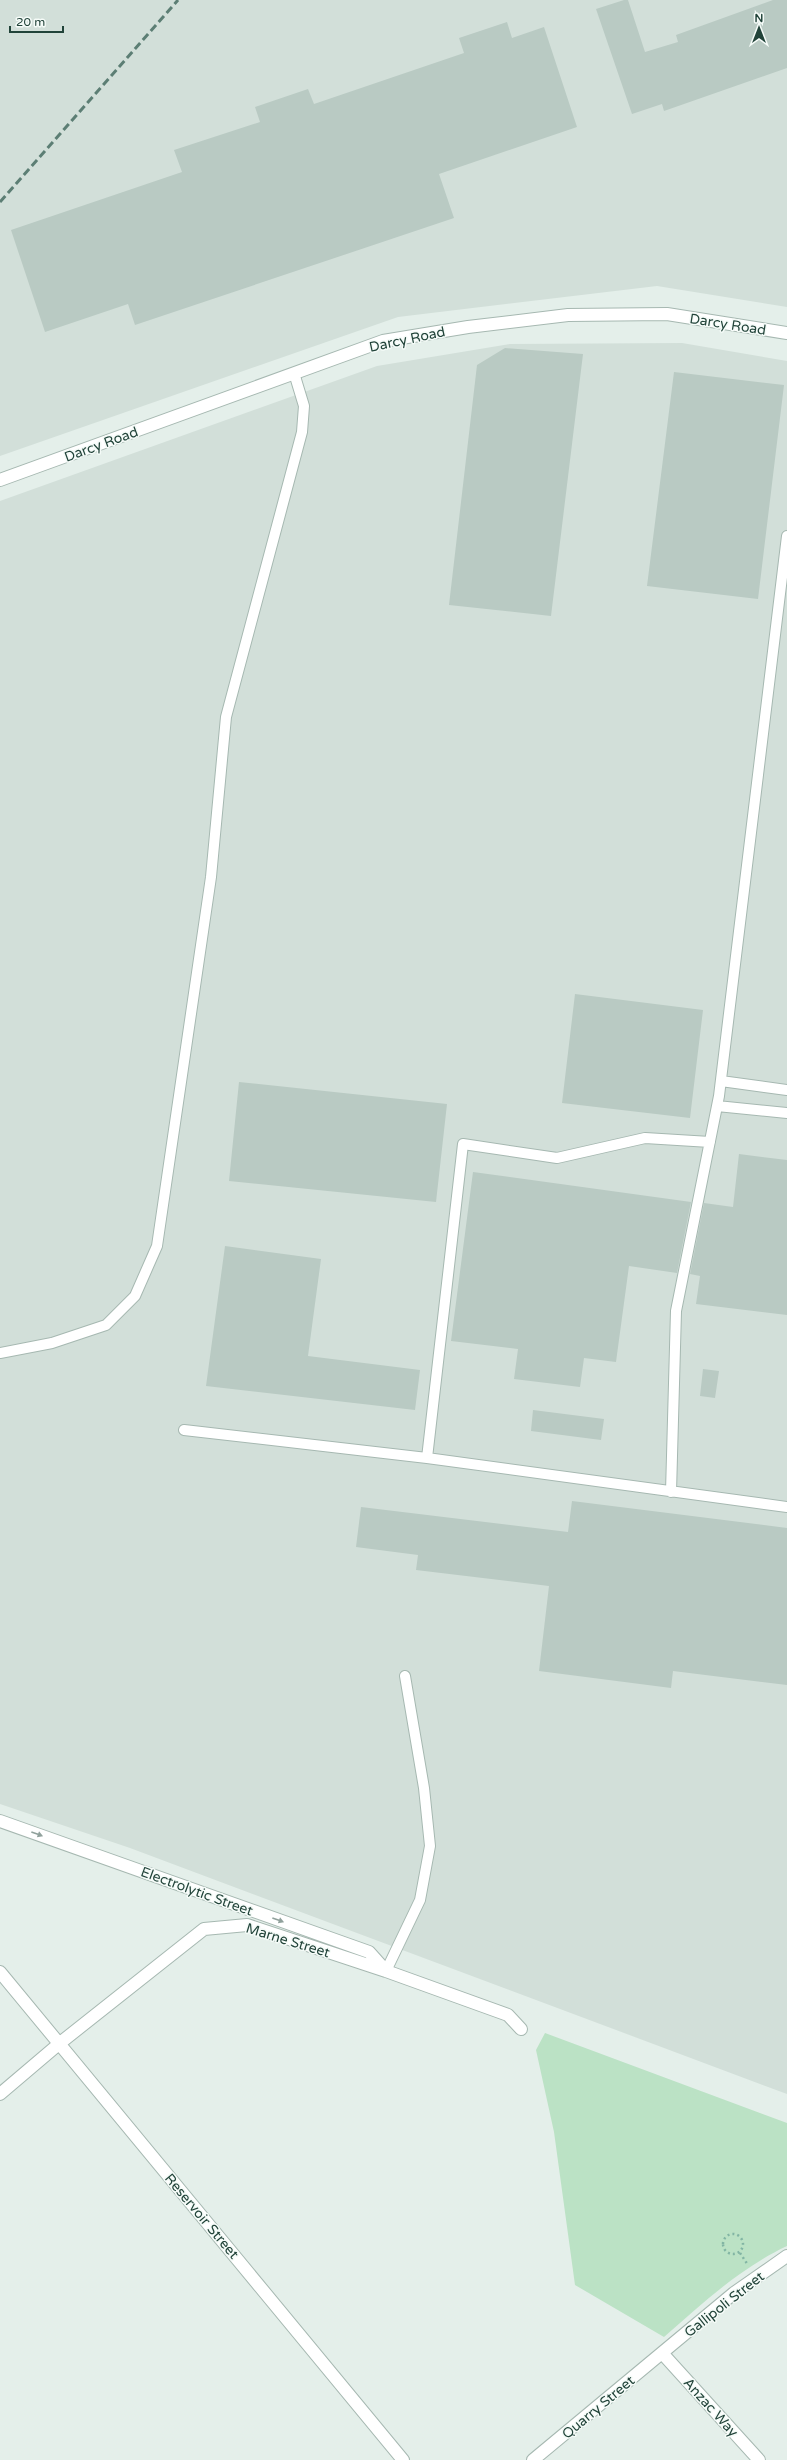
<svg xmlns="http://www.w3.org/2000/svg" width="787" height="2460" font-family="'Varela Round',sans-serif">
<rect width="100%" height="100%" fill="#e4efea"/>
<!-- built -->
<path fill="#d2dfd9" d="M0,0h787v307l-130,-21 -259,31 -398,139z
M682,343l105,18v1733l-657,-246 -130,-44v-1303l377,-135 133,-22z"/>
<!-- green -->
<path fill="#bbe2c5" d="M545,2033l242,90v123c-47,22 -84,57 -123,91l-89,-52 -21,-153 -18,-82z"/>
<!-- building -->
<path fill="#b9cac3" d="M624,0h4l17,52 33,-10 -2,-7 97,-35h14v68l-123,43 -2,-7 -30,10 -36,-105z
M507,22l5,16 32,-11 33,100 -138,47 15,44 -319,107 -7,-21 -83,28 -34,-102 171,-58 -8,-22 86,-28 -5,-15 53,-18 6,15 150,-51 -5,-15z
M505,348l78,6 -32,262 -102,-11 28,-240z
M674,372l110,13 -26,214 -111,-13z
M575,994l128,16 -13,108 -128,-15z
M239,1082l208,22 -11,98 -207,-21z
M739,1154l48,6v155l-91,-11 4,-28 -10,-2 14,-71 29,4z
M473,1172l218,30 -14,71 -48,-7 -13,96 -32,-4 -4,29 -66,-8 4,-30 -67,-8z
M225,1246l96,13 -13,97 112,14 -5,40 -209,-24z
M703,1369l16,2 -4,27 -15,-2z
M533,1410l71,9 -3,21 -70,-9z
M572,1501l215,27v157l-114,-14 -2,17 -132,-17 10,-85 -133,-16 2,-15 -62,-8 5,-40 207,25z"/>
<g fill="none" stroke-linecap="round" stroke-linejoin="round">
<!-- lane casing -->
<g stroke="#a6b8b1" stroke-width="12">
<path id="lane" d="M721,1081l66,9
M717,1106l70,7
M0,1353l52,-10 54,-18 29,-29 22,-50 54,-369 15,-160 76,-285 2,-26 -10,-33
M184,1430l243,28 360,49
M427,1458l36,-314 94,14 88,-20 65,4
M671,1492l5,-181 43,-215 68,-560
M386,1971l34,-71 10,-54 -6,-58 -19,-112"/>
</g>
<!-- street casing -->
<g stroke="#a6b8b1" stroke-width="14">
<path id="street" d="M0,480l383,-139 85,-14 100,-12 99,-1 120,19
M0,1821l369,131 17,19
M0,1972l403,488
M0,2094l60,-51 144,-114 43,-4 139,46 122,44 13,14
M662,2353l97,107
M533,2460l201,-167 53,-37"/>
</g>
<!-- path -->
<path stroke="#82b5a4" stroke-width="2.5" stroke-dasharray="2 3" stroke-linecap="butt" d="M723 2244a10 10 0 1 1 20 0a10 10 0 1 1-20 0Z
M740,2253l8,12"/>
<!-- lane -->
<use href="#lane" stroke="#fff" stroke-width="10"/>
<!-- street -->
<use href="#street" stroke="#fff" stroke-width="12"/>
<!-- rail -->
<path stroke="#5c7e74" stroke-width="3" stroke-dasharray="8 4" stroke-linecap="butt" d="M0,202l178,-202"/>
</g>
<!-- one-way arrows -->
<defs><path id="oneway-solid" d="M-6-.8H1V-3.2L6.5 0L1 3.2V.8H-6Z"/></defs>
<g fill="#90a19c">
<use href="#oneway-solid" transform="translate(37 1834) rotate(20)"/>
<use href="#oneway-solid" transform="translate(278 1920) rotate(20)"/>
</g>
<g text-anchor="middle" stroke-width="3" stroke-linejoin="round" paint-order="stroke">
<!-- street labels -->
<g font-size="14" fill="#214339" stroke="#f5fbf8">
<text transform="translate(728 324) rotate(9)" y="5">Darcy Road</text>
<text transform="translate(407 339) rotate(-12)" y="5">Darcy Road</text>
<text transform="translate(101 444) rotate(-20)" y="5">Darcy Road</text>
<text transform="translate(197 1891) rotate(20)" y="5">Electrolytic Street</text>
<text transform="translate(288 1940) rotate(17)" y="5">Marne Street</text>
<text transform="translate(202 2216) rotate(50)" y="5">Reservoir Street</text>
<text transform="translate(724 2304) rotate(-38)" y="5">Gallipoli Street</text>
<text transform="translate(598 2407) rotate(-40)" y="5">Quarry Street</text>
<text transform="translate(711 2407) rotate(48)" y="5">Anzac Way</text>
</g>
</g>
<!-- north arrow -->
<g transform="translate(759 28)" stroke="#f5fbf8" stroke-width="3" paint-order="stroke">
<path d="M0-3L7 15L0 10L-7 15Z" fill="#214339"/>
<text y="-6" font-size="11" font-weight="bold" text-anchor="middle" fill="#214339">N</text>
</g>
<!-- scale -->
<path d="M10 26v6h53v-6" fill="none" stroke="#214339" stroke-width="2"/>
<text x="16" y="26" font-size="12" fill="#214339" stroke="#f5fbf8" stroke-width="3" paint-order="stroke">20 m</text>
</svg>
